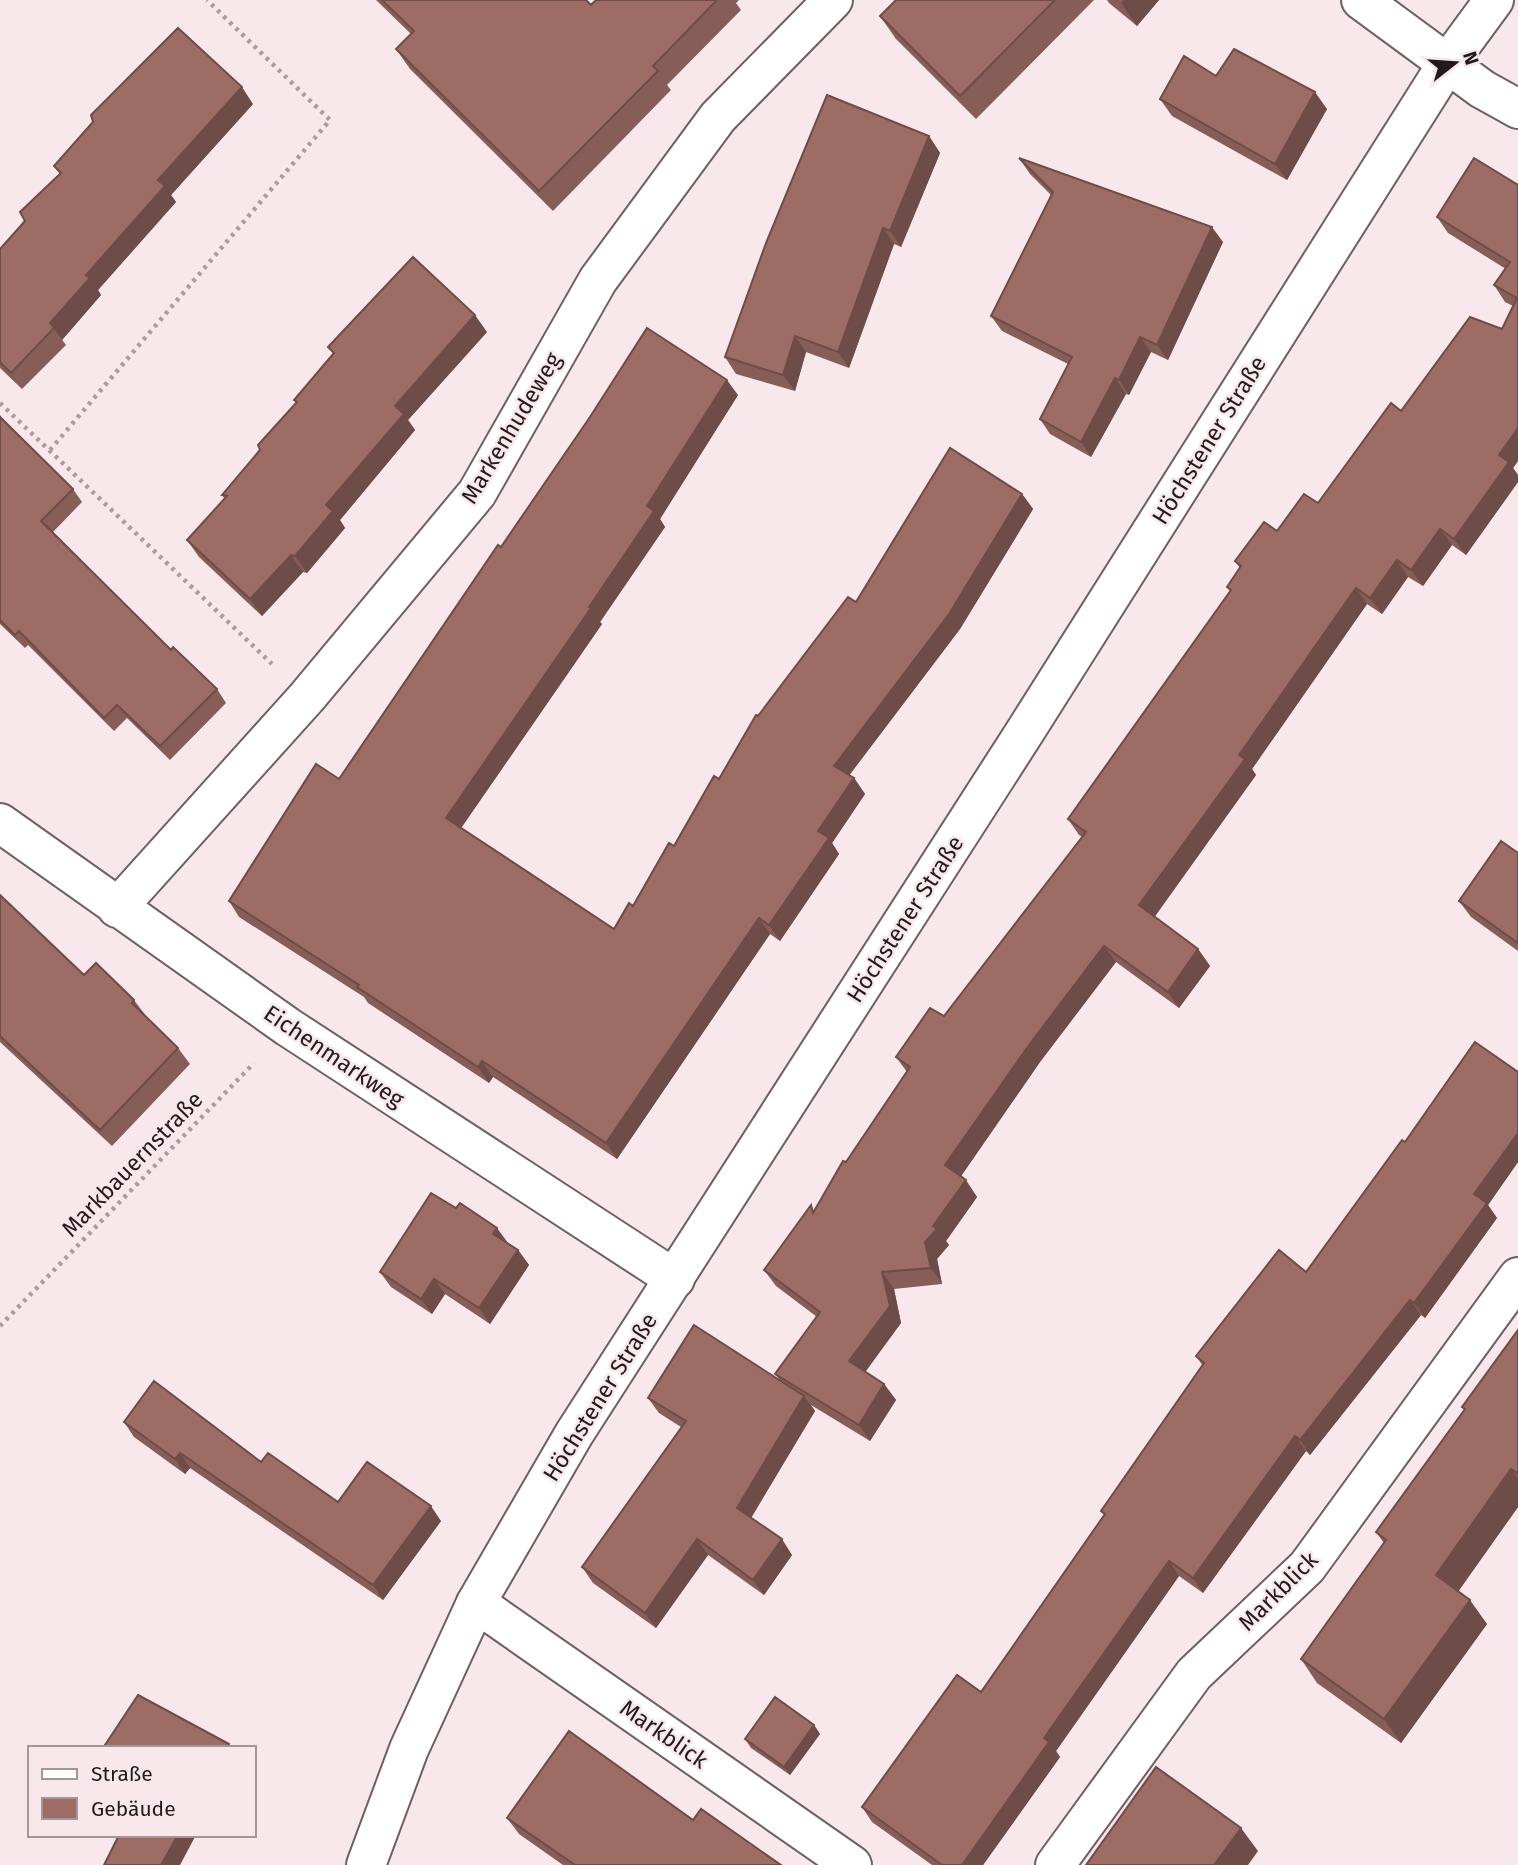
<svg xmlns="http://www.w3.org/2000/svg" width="1518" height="1865" font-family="'Fira Sans',sans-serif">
<rect width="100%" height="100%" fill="#f8e8ec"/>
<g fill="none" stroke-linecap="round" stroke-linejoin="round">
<!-- minor casing -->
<g stroke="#6d5f63" stroke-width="42">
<path id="minor" d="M1361,0l121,89 36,20
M0,823l288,204 387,252
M117,908l190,-211 170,-204 121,-213 120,-163 115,-117
M476,1603l376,262
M1055,1865l139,-191 113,-107 211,-290"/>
</g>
<!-- major casing -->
<g stroke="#6d5f63" stroke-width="42">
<path id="major" d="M366,1865l43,-116 67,-146 98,-169 452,-704 421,-666 47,-64"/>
</g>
<!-- path -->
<path stroke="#aa9da1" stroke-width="4.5" stroke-dasharray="3.5 5" stroke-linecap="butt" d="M0,403l272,261
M50,450l280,-330 -123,-120
M0,1326l254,-263"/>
<!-- minor -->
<use href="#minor" stroke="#fff" stroke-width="38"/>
<!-- major -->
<use href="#major" stroke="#fff" stroke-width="38"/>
</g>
<!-- wall -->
<path fill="#875e57" d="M376,0h210l5,5 5,-5h143l-3,3 5,7 -74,75 4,5 -118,121 -143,-142 -14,-20 15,-15z
M896,0h198l-118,119 -80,-80 -16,-23z
M1107,0h52l-22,26 -28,-23z
M1216,76l111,33 -40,71 -115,-64 -12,-17z
M253,104l-82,91 5,7 -78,88 3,5 -39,45 4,5 -44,44 -22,-21v-119l25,-28 35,-47 -6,-8z
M929,136l11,17 -39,94 -7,-3 -45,124 -43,-16 -11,39 -59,-17 -11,-17z
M1019,158l204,84 -55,118 -17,-8 -22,43 -3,-1 -35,63 -41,-23 -10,-15 28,-55 -66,-33 -11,-15 60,-121 -21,-21z
M1518,185v276l-5,7 5,7v7l-52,73 -14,-10 -29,41 -15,-9 -26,37 -15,-10 -115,165 4,6 -102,142 44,32 12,17 -31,42 -63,-46 -76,100 -79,114 16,21 -31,44 3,4 -12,14 5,25 -48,5 7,34 -36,48 19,13 12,16 -26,41 -59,-36 4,6 -64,107 41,37 -28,40 -56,-40 -52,73 -63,-45 -11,-16 99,-140 -22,-14 -11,-15 131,-19 -4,-5 42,-57 -41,-31 -12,-16 51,-59 31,-49 61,-90 -11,-15 48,-41 138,-179 -3,-2 -11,-16 162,-228 -3,-4 13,-19 -5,-7 83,-58 83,-92 101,-82 11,-23 -8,-4 -11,-17 12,-16 -58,-36 -11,-16z
M487,332l-79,88 7,10 -75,90 5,8 -38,45 -4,-1 -41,44 -63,-59 -12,-17 38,-41 -3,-4 38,-45 36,-47 -2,-3 40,-46 -6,-7z
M738,395l-78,124 5,8 -65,95 2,2 -141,204 153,101 19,-23 41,-60 45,-67 39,-63 98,-114 166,-108 11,15 -73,120 -111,146 5,3 11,16 -33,49 7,11 -59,87 -10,-7 -153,225 -124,-82 -4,6 -121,-80 -4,-6 -125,-80 -10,-16 110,-122 162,-232z
M0,415l5,7 68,67 9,13 -29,30 118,118 46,39 9,14 -56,57 -43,-42 -13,13 -86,-86 -3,3 -25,-24z
M1518,853v98l-47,-34 -12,-16z
M0,895l84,80 50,25 12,16 32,32 12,16 -78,82 -112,-104z
M1518,1072v90l-30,43 9,13 -72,100 -4,-3 -111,140 -4,-4 -103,142 -24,-17 -123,175 4,6 -77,108h-51l-60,-43 -10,-15 119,-115 123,-177 -3,-4 102,-145 -7,-10 110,-84 99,-130z
M508,1243l10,7 11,15 -39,59 -45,-30 -13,20 -41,-27 -11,-15z
M1518,1330v177l-60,84 29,33 -86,119 -84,-60 -16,-24 83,-116 -8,-11 88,-122 -2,-3z
M124,1422l137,40 77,40 103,19 -58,79 -193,-132 -5,6 -51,-37z
M814,1725l6,9 -30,41 -39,-27 -6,-9z
M507,1818l186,2 88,45h-218l-44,-31z"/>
<!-- shaded-wall -->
<path fill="#6e4c47" d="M1124,0h35l-22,26 -16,-23z
M242,87l11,17 -82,91 5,7 -78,88 3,5 -39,45 4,5 -16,-22 108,-143z
M1315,92l12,17 -40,71 -12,-16z
M929,136l11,17 -39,94 -11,-16z
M1212,227l11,15 -55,118 -11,-15z
M883,228l11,16 -45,124 -11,-16z
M475,315l12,17 -79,88 7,10 -75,90 5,8 -38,45 -12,-17 31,-51 69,-99z
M795,336l11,16 -11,39 -12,-16z
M1140,337l11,15 -22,43 -10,-15z
M1115,378l11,16 -35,63 -10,-15z
M727,380l11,15 -78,124 5,8 -65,95 2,2 -145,210 -11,-16 143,-211 58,-101z
M1518,428v33l-5,7 5,7v7l-52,73 -12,-16 45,-84z
M1022,494l11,15 -73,120 -115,152 -11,-15z
M1440,529l12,16 -29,41 -12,-16z
M291,555l12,17 -41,44 -12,-17z
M1397,560l11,17 -26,37 -12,-16z
M1356,588l11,16 -115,165 4,6 -105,147 -12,-17 100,-150z
M854,778l11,16 -33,49 7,11 -59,87 -11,-16 49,-94z
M759,918l11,16 -153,225 -11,-16z
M1104,946l12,16 -76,100 -83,120 -12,-17 84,-120z
M1198,949l12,17 -31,42 -11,-16z
M482,1061l11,16 -4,6 -11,-16z
M1518,1133v29l-30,43 9,13 -72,100 -11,-15 60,-109z
M966,1180l11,17 -31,44 3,4 -12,14 5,25 -11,-16 -6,-26 8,-16z
M497,1228l11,15 -15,-9z
M518,1250l11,15 -39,59 -11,-16z
M882,1272l12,17 7,34 -40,55 -12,-17z
M434,1279l11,15 -13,20 -11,-15z
M1410,1300l11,15 -111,140 -10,-15z
M884,1384l12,16 -26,41 -11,-16z
M804,1396l11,15 -67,112 -11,-15z
M1295,1436l11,15 -103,142 -10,-15z
M180,1453l10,15 -5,6 -10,-15z
M1511,1469l7,10v28l-65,92 -17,-24z
M431,1506l10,15 -58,79 -10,-15z
M697,1539l11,16 -52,73 -11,-15z
M782,1539l10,16 -28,40 -11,-15z
M1169,1561l10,15 -123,175 4,6 -77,108h-21l82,-127z
M1470,1600l17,24 -86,119 -17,-24z
M814,1725l6,9 -30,41 -6,-8z
M1241,1828l17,23 -10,14h-34z
M178,1835h18l-16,30h-19z"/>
<!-- building -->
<path fill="#9d6d65" stroke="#6e4c47" stroke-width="2" d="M382,0h204l5,5 5,-5h121l-64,66 5,5 -119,120 -143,-142 18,-18z
M896,0h159l-95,96 -80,-80z
M178,28l64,59 -84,93 7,6 -79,89 4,3 -40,45 4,5 -43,45 -11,-11v-113l25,-28 -5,-9 41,-39 -7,-7 39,-44 -2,-7z
M1234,49l81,43 -40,72 -115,-65 24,-43 32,20z
M827,95l102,41 -39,95 -7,-3 -45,124 -43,-16 -12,39 -58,-18 41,-114z
M1019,158l193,69 -55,118 -17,-8 -21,43 -4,-2 -34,64 -41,-23 32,-62 -81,-41 62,-124z
M1474,158l44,27v243l-19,27 10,7 -55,77 -14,-10 -29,41 -14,-10 -27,38 -14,-10 -117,167 6,4 -106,146 59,44 -30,43 -64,-46 -75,99 -84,120 21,15 -33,46 4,3 -12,13 6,26 -49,4 8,34 -41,55 35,23 -25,41 -84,-51 45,-62 -56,-42 47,-65 2,8 30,-52 3,1 64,-95 -14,-10 34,-49 14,8 142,-184 -18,-13 163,-229 -4,-3 14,-21 -6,-5 29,-39 13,9 27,-37 14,9 73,-100 10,8 69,-94 32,12 15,-31 -23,-13 16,-23 -73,-45z
M413,257l62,58 -80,91 9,8 -78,91 7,6 -38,45 -4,-1 -41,44 -63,-59 40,-44 -5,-1 38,-45 -2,-5 39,-43 -3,-2 40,-47 -6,-6z
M647,328l80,52 -80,126 7,5 -65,96 2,1 -145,210 168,111 15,-26 4,3 36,-63 5,3 40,-70 5,3 37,-64 2,1 90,-119 8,5 94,-154 72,46 -73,120 -115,152 20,12 -36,53 11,7 -60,87 -10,-7 -153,225 -124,-82 -4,6 -121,-80 2,-2 -130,-84 87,-137 23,15 159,-234 3,2 89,-130z
M0,417l73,72 -32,32 130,129 2,-3 44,42 -57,57 -43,-41 -13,13 -85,-87 -4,4 -15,-15z
M1501,841l17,12v90l-59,-42z
M0,895l84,80 12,-12 38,37 -2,3 46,45 -78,82 -100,-94z
M1475,1042l43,30v61l-44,61 13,9 -73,100 -4,-3 -110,140 -5,-4 -102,142 -24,-17 -125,177 5,4 -87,123h-20l-80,-58 95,-132 24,17 124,-178 -4,-3 103,-148 -8,-7 83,-106 27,22 96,-132 3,2z
M431,1193l25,15 4,-5 37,25 -4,6 25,16 -39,58 -45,-29 -13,20 -41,-27z
M694,1325l110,71 -67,112 45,31 -29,41 -56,-41 -52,74 -63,-46 104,-146 -38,-23z
M1518,1330v144l-7,-5 -75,106 34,25 -86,119 -83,-60 85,-119 -10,-8 89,-123 -3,-2z
M154,1381l107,81 7,-9 70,49 29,-40 64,44 -58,79 -193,-132 -5,6 -51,-37z
M138,1695l91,49 -2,4h-124z
M775,1697l39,28 -30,42 -39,-28z
M569,1731l124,89 8,-11 80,56h-206l-68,-47z
M1156,1767l85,61 -27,37h-128z
M119,1835h59l-17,30h-57z"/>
<g text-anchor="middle" stroke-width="5" stroke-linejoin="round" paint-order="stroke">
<!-- street labels -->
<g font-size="23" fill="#201a1c" stroke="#f8e8ec">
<text transform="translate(511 428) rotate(-59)" y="8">Markenhudeweg</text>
<text transform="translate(1209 440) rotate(-58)" y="8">Höchstener Straße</text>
<text transform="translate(905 919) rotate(-57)" y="8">Höchstener Straße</text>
<text transform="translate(334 1056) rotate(34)" y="8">Eichenmarkweg</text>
<text transform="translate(132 1164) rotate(-46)" y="8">Markbauernstraße</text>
<text transform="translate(600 1397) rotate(-58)" y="8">Höchstener Straße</text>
<text transform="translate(1278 1591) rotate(-45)" y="8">Markblick</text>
<text transform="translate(664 1734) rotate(35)" y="8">Markblick</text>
</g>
</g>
<!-- legend -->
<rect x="28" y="1746" width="228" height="91" fill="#f8e8ec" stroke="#a29699" stroke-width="2"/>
<rect x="42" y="1769" width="35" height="10" fill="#ffffff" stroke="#a29699" stroke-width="2"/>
<text x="91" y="1781" font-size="21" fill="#201a1c">Straße</text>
<rect x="42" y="1798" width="35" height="21" fill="#9d6d65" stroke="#a29699" stroke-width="2"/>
<text x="91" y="1816" font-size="21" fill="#201a1c">Gebäude</text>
<!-- north arrow -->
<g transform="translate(1455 63) rotate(73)" stroke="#f8e8ec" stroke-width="5" paint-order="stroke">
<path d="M0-5L12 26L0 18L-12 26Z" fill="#201a1c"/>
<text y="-10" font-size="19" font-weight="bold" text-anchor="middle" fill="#201a1c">N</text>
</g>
</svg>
